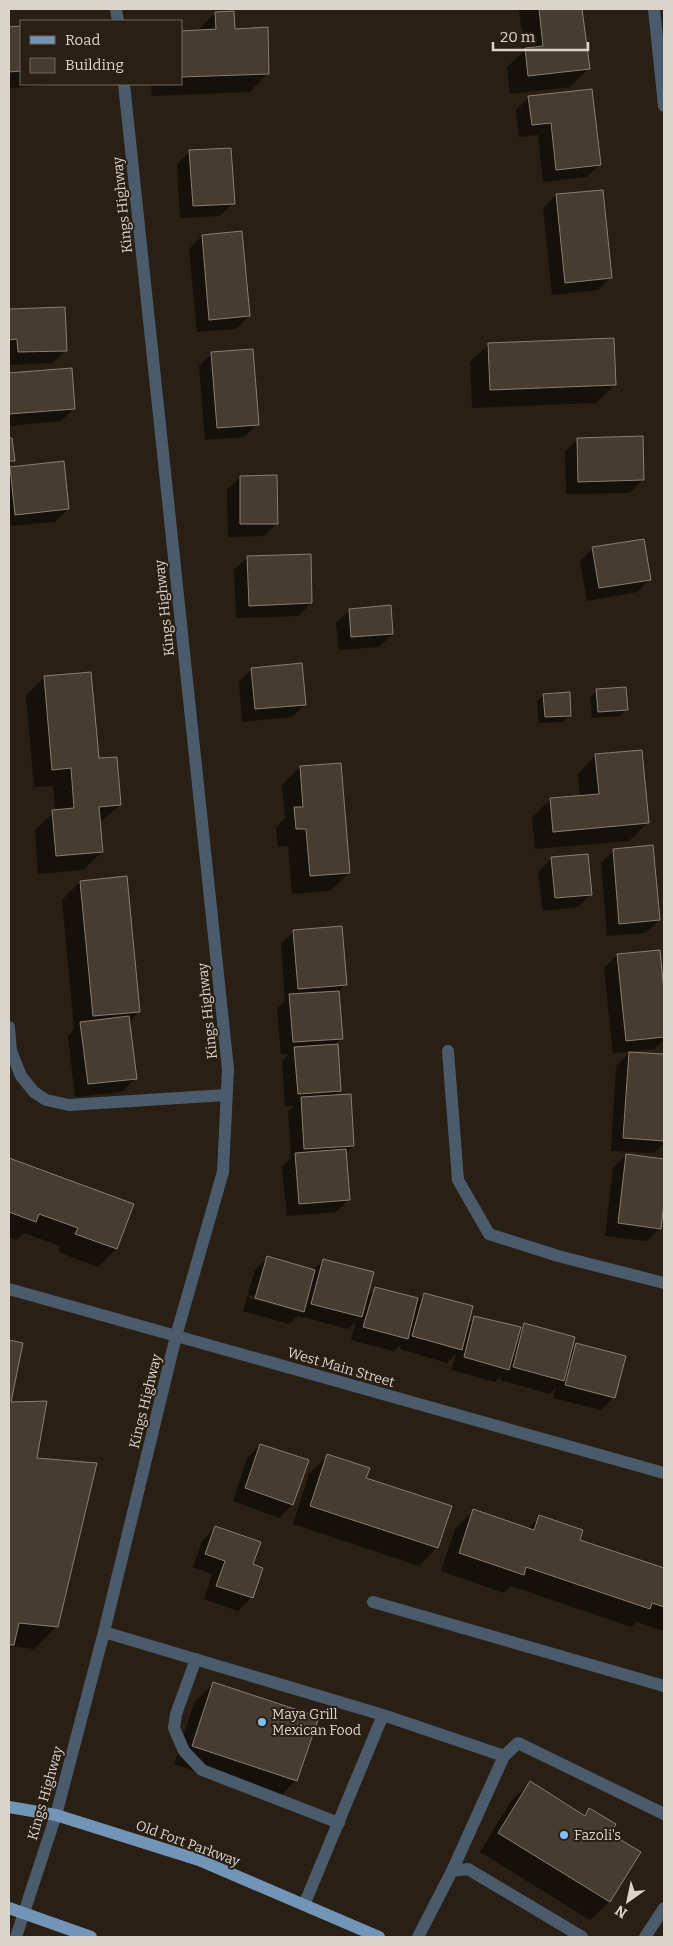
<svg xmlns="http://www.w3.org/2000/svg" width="673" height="1946" font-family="Bitter,serif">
<rect width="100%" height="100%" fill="#291f14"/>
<!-- shadow -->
<path fill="#0007" fill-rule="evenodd" d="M519,9h62l7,60 -18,18 -60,7 -3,-27 17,-16z
M215,13l19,17 34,43 -18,19 -98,4 -1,-12h30v-52l16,-1z
M21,28v56h30l-1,1 -41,3v-59z
M529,97l71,67 -13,13 -44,5 -5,-47 -19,2 -3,-27z
M190,151l43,52 -13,13 -40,2 -3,-54z
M556,195l55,82 -13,13 -46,5 -9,-87z
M202,236l47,80 -13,13 -39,3 -8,-83z
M64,309l2,41 -13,13 -44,2v-55z
M489,344l125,41 -18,18 -124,5 -2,-46z
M212,353l45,71 -13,13 -39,3 -6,-74z
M71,369l3,39 -13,13 -52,5v-52z
M9,439h2l3,21 -5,5z
M578,439l65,41 -13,13 -64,1 -1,-42z
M11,468l57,41 -13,13 -46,4v-56z
M240,477l37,46 -13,13 -36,1 -1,-47z
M593,548l57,31 -13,13 -50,9 -7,-40z
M248,557l63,46 -13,13 -62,2 -2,-48z
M350,610l42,24 -13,13 -40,3 -3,-27z
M252,669l53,35 -13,13 -50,5 -3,-40z
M44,677l54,83 22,45 -21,18 3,29 -19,18 -45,4 -3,-44 20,-19 -2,-25 -19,1 -8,-91z
M597,691l29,18 -6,7 -28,2 -2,-21z
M544,695l26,20 -6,7 -25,1 -2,-22z
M596,755l51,68 -18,18 -94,8 -3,-31 19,-19 29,-2 -2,-23z
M300,767l49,106 -19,18 -38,3 -4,-48 -10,1 -2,-20 9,-9 -3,-33z
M614,850l45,70 -13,13 -39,3 -6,-73z
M551,859l40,35 -13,13 -35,4 -5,-39z
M80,882l59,129 -10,11 6,57 -13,13 -47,5 -7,-61 6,-7 -12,-129z
M294,931l52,53 -8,8 4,46 -8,8 6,44 -6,7 19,49 -8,8 4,45 -13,13 -49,4 -5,-49 9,-9 -3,-47 6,-5h-9l-3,-45 7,-7 -8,1 -4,-46 8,-8 -4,-57z
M659,951l5,53v35l-9,10 -42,4 -9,-85 13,-13z
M629,1053l35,3v87l-10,10 -43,-2 5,-85z
M626,1155l38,5v32l-4,36 -13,13 -42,-5 8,-68z
M9,1159l123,46 -16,44 -18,18 -40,-15 2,-6 -36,-13 -8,7 -7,-3z
M268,1257l45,13 10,-10 43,38 9,-9 41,14 8,-9 43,32 8,-8 46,10 3,-3 47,26 6,-7 37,53 -13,13 -48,-12 3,-11 -6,7 -50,-14 1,-4 -6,6 -44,-12 5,-16 -9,9 -47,-14 1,-5 -7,7 -43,-11 5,-19 -8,8 -50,-13 -9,8 -46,-13 12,-41zM250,1295l46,13v3l-47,-13z
M9,1342l12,2 -11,59 25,56 22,167 -23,23 -22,-3 -3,3z
M260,1445l32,60 -13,13 -46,-17 14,-43z
M328,1455l37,23 72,69 -18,19 -126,-42 16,-50z
M474,1510l54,19 12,-12 38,23 82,28 4,-4v67l-28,-9 -5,5 -120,-41 -7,7 -63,-22 14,-42z
M215,1528l36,37 10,4 -10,29 -13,13 -34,-12 8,-25 -19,-7 9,-26z
M214,1683l82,97 -18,19 -104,-35 21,-63z
M530,1783l53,33 7,-6 19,24 30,19 -30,49 -19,18 -110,-68 31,-51z"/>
<!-- building -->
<path fill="#463c30" stroke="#8a7e71" d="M539,9h43l8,60 -62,7 -3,-28 18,-2z
M234,11l1,18 33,-2 1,47 -88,3v-46l35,-2 -1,-17z
M21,26v45l-12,1v-45z
M592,89l9,76 -45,5 -5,-47 -19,2 -4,-29z
M231,148l4,56 -42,2 -4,-56z
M603,190l9,88 -47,5 -9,-89z
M242,231l8,85 -41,4 -7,-85z
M65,307l2,44 -49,1 -1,-13 -8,1v-31z
M614,338l2,47 -126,5 -2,-47z
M253,349l6,76 -42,3 -6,-76z
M72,368l3,41 -66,5v-41z
M643,436l1,44 -66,2 -1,-44z
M9,438h3l3,23h-6z
M64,461l5,48 -54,6 -5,-48z
M277,475l1,49h-38v-48z
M644,539l7,41 -52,8 -7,-41z
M311,554l1,49 -63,3 -2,-50z
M391,605l2,29 -42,3 -2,-28z
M302,663l4,42 -51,4 -4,-41z
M91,672l8,86 18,-1 4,48 -22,2 4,45 -47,4 -4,-46 22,-2 -3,-40 -19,2 -8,-94z
M626,687l2,23 -30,2 -2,-23z
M570,692l1,24 -26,1 -2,-23z
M642,750l7,73 -96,9 -3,-34 49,-4 -4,-40z
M341,763l9,110 -40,3 -4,-47h-10l-2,-22h9l-3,-41z
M653,845l7,75 -41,4 -6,-75z
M588,854l4,41 -37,3 -4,-41z
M127,876l13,136 -47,4 -13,-135z
M342,926l5,59 -49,4 -5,-59z
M660,950l4,42v45l-38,4 -9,-87z
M339,991l4,48 -50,3 -4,-48z
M129,1016l8,63 -49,5 -8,-62z
M338,1044l3,47 -43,3 -4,-47z
M629,1052l35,2v87l-41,-3z
M351,1094l3,52 -50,3 -3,-52z
M346,1149l4,51 -51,4 -4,-51z
M626,1154l38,5v43l-3,27 -43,-6z
M9,1158l125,46 -17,45 -42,-15 3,-6 -39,-14 -3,8 -27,-10z
M267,1256l48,14 -11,42 -49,-14z
M323,1259l51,13 -12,45 -51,-13z
M375,1287l43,11 -10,41 -45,-12z
M424,1293l49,13 -11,44 -50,-14z
M474,1316l47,11 -12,43 -45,-13z
M524,1323l51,14 -11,44 -51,-14z
M9,1340l14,3 -12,59 36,-1 -10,57 60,5 -39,164 -39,-4 -5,22h-5z
M576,1343l50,13 -11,42 -50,-13z
M260,1444l49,16 -16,45 -48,-17z
M327,1454l43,14 -4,10 86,28 -14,42 -128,-42z
M473,1509l61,21 5,-15 44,15 -3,10 84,28v39l-12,-4 -2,6 -124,-42 -2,8 -65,-22z
M215,1526l46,16 -8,22 10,4 -10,30 -37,-12 9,-25 -20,-7z
M213,1682l106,35 -22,64 -105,-35z
M530,1781l55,35 4,-8 27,16 -5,10 30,18 -31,50 -112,-69z"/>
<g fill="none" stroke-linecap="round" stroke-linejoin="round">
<!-- minor -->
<path stroke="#4a5b6b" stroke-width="12" d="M116,9l2,12
M654,9l10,97
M9,1027l2,24 10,25 13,16 12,8 23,5 157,-10
M448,1051l10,129 31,54 69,22 106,27
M9,1289l655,184
M373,1602l291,84
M104,1632l279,83 -79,190
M196,1659l-20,55 -2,14 10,23 18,19 137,53
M383,1715l121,41
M452,1871l52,-115 14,-13 146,71
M16,1937l40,-122 48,-183 72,-296 47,-164 5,-103 -104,-985
M418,1937l34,-66 16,-2 114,68
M645,1937l19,-29"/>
<!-- major -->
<path stroke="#7294b6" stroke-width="12" d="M9,1807l47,8 143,45 180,77
M9,1908l82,29"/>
</g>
<!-- markers -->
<g fill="#80bdfa" stroke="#291f14" stroke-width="2">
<circle cx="262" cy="1722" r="5"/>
<circle cx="564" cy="1835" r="5"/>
</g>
<g text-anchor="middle" stroke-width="4" stroke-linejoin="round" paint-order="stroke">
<!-- street labels -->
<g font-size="14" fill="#dbd4cd" stroke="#291f14">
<text transform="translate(122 205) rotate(-96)" y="5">Kings Highway</text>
<text transform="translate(164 608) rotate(-96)" y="5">Kings Highway</text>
<text transform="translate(207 1011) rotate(-96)" y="5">Kings Highway</text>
<text transform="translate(341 1367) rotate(16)" y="5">West Main Street</text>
<text transform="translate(145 1401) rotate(-76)" y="5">Kings Highway</text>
<text transform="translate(45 1793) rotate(-74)" y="5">Kings Highway</text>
<text transform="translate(188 1843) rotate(20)" y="5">Old Fort Parkway</text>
</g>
<!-- poi labels -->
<g font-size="14" fill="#dbd4cd" stroke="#291f14" text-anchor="start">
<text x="272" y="1719">Maya Grill<tspan x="272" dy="16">Mexican Food</tspan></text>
<text x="574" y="1840">Fazoli's</text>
</g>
</g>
<!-- border -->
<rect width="673" height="1946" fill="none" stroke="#dbd4cd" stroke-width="20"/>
<!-- legend -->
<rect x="20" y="20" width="162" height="65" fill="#291f14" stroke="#70675e"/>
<rect x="30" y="36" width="25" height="8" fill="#7294b6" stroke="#70675e"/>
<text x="65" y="45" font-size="15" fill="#dbd4cd">Road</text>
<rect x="30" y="58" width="25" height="15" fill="#463c30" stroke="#70675e"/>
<text x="65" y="70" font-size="15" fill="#dbd4cd">Building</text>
<!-- north arrow -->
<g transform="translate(628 1901) rotate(213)" stroke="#291f14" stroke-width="4" paint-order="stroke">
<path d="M0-4L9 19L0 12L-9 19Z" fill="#dbd4cd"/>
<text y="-8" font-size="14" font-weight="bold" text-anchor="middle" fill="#dbd4cd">N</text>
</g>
<!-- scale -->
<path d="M493 42v8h95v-8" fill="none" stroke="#dbd4cd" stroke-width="2.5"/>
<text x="500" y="42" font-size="15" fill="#dbd4cd" stroke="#291f14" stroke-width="4" paint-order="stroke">20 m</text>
</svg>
